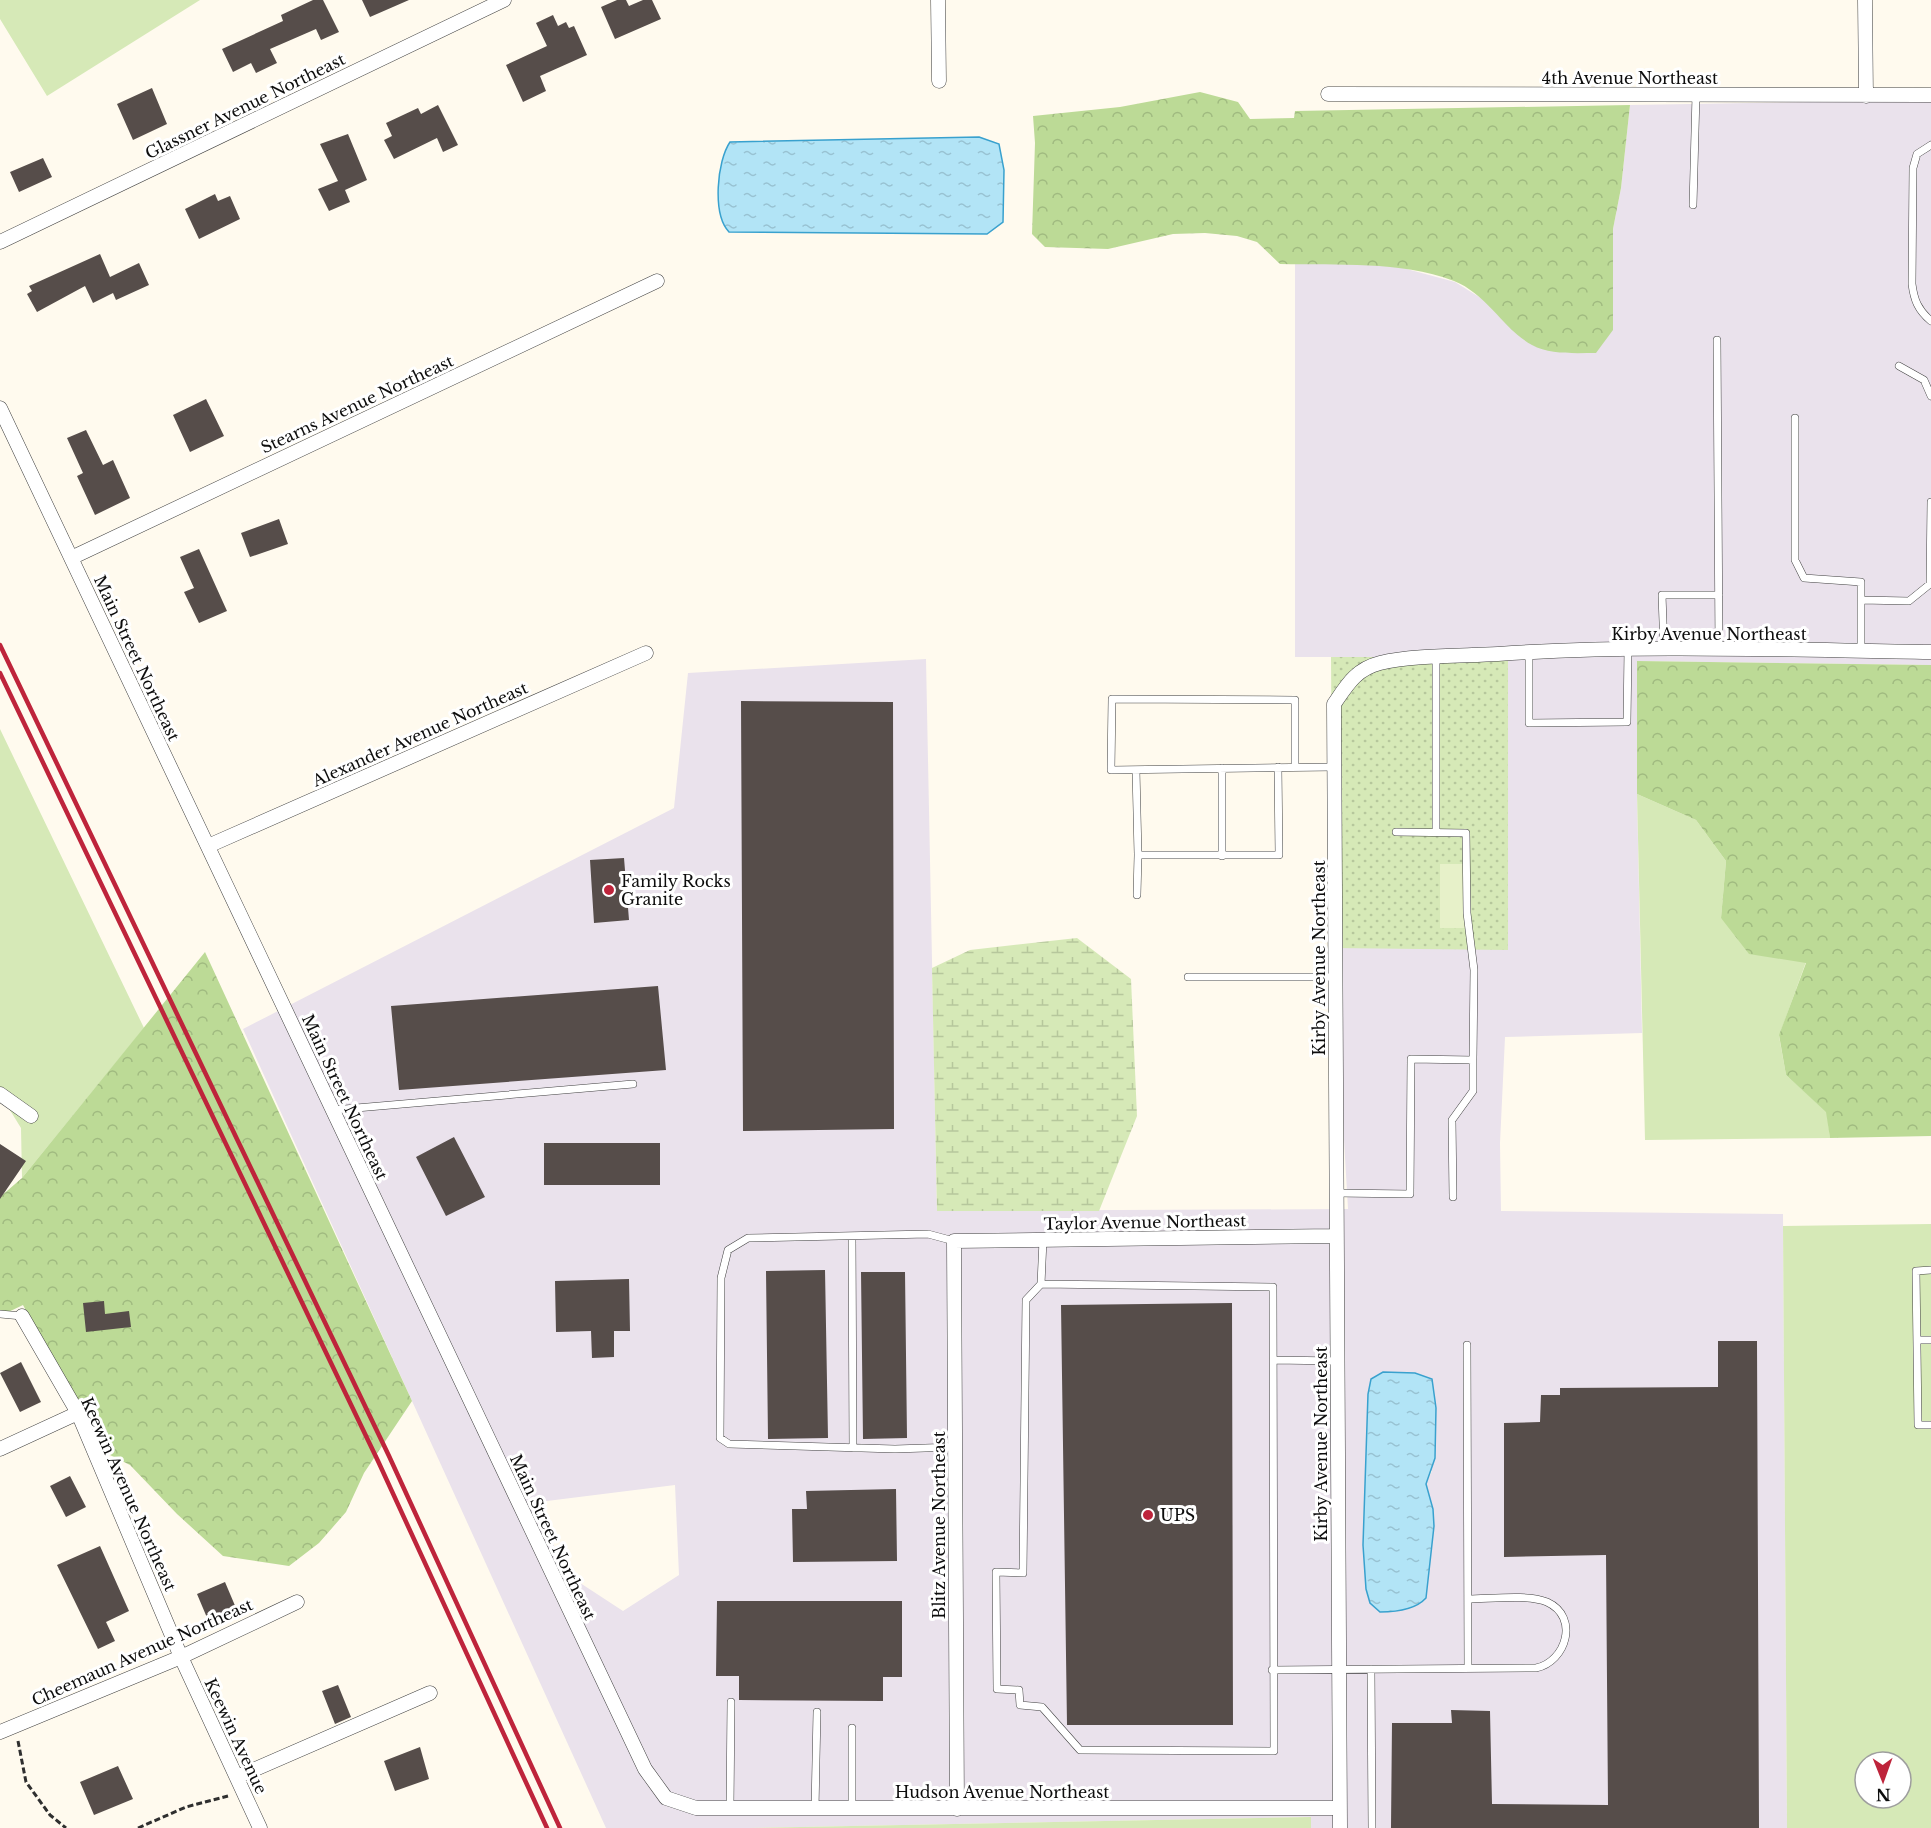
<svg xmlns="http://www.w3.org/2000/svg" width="1931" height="1828" font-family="'Libre Baskerville',serif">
<defs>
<pattern id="forest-crowns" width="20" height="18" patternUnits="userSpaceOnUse" patternTransform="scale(1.5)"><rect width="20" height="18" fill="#bcda96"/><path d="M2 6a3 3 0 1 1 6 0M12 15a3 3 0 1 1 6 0" fill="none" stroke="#a0ba80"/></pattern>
<pattern id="wetland-marsh" width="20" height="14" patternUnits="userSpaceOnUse" patternTransform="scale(1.5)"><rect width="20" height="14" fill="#d6e9b7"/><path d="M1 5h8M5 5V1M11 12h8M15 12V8" fill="none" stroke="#b6c79c"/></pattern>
<pattern id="park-dots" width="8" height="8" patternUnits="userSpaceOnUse" patternTransform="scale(1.5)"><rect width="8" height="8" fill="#d6e9b7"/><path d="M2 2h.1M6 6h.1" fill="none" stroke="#b6c79c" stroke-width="1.8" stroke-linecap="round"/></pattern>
<pattern id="water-ripples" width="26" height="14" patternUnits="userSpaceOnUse" patternTransform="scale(1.5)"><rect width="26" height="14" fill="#b2e4f6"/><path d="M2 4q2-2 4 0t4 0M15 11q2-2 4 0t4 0" fill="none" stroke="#98c2d2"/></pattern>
</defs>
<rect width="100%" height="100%" fill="#fffaee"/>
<!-- industrial -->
<path fill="#eae2ec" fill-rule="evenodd" d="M1931,100v565l-294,-4v133l5,239 -137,4 -5,106 1,68 282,3 4,614h-476l-1,-11 -562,11h-142l-363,-799 431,-221 14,-135 238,-14 11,552 411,-2 -15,-261 175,-291h-213v-393h73l35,4 52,14 29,18 15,16 114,14v-101l8,-41 9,-83zM1367,1450l65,21 -6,13 7,25 1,17 -8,71 -56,6 -4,-14 -3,-44zM675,1485l4,90 -56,36 -52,-34 -40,-74z"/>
<!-- grass -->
<path fill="#d6e9b7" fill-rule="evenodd" d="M0,0h200l-153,96 -47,-77z
M0,729l144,299 -122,150 -1,-50 -21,-34z
M1637,794l59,26 30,41 -5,57 85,44 -27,74 7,39 41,37 3,26 -185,2z
M1931,1224v604h-144l-4,-602zM1865,1762h36v36h-36z
M1311,1817v11h-563z"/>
<!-- forest -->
<path fill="url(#forest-crowns)" d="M1200,92l38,10 12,17 44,-1 1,-7 335,-6 -9,83 -8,41v101l-17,23c-20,0 -46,2 -64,-8 -28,-15 -45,-51 -78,-64 -56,-21 -115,-15 -174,-17l-23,-22 -20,-6 -32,-3 -32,1 -65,15 -63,-2 -13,-13 3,-91 -2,-27 87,-9z
M1637,661l294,4v471l-101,2 -4,-26 -40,-37 -7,-40 27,-72 -57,-9 -28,-36 5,-57 -30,-41 -59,-26z
M205,952l207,449 -48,72 -18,39 -27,31 -30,23 -66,-10 -46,-42 -47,-49 -22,-11 -50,-82 -35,-67 -23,11v-119l22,-19z"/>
<!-- wetland -->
<path fill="url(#wetland-marsh)" d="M1077,938l54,41 6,137 -38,95h-162l-5,-243 38,-18z"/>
<!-- park -->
<path fill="url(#park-dots)" d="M1331,657h177v293l-175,-2z"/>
<!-- pitch -->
<path fill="#e7f1c9" d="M1440,864h30v64h-30z"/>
<!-- water -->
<path fill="url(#water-ripples)" stroke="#39a1ce" stroke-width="1.5" d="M979,137l20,7 5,26 -1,52 -16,12 -258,-2c-17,-18 -12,-71 1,-90z
M1383,1372l32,1 17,6 4,29 -1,50 -9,26 7,25 1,17 -8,72c-11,12 -31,14 -46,14l-10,-9 -4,-14 -3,-44 5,-151 3,-15z"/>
<!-- building -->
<path fill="#564d4a" d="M313,0h10l16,32 -18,8 -5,-11 -46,20 7,14 -21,10 -5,-10 -18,9 -11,-23 61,-28 -2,-6z
M362,0h47l-39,17z
M617,0h9l3,6 14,-6h9l9,19 -46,20 -14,-32z
M553,15l5,11 8,-4 3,6 5,-2 13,29 -47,21 6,15 -23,11 -17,-37 41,-19 -11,-23z
M152,88l15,36 -34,16 -16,-36z
M438,105l20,40 -15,7 -6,-14 -43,21 -10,-19 8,-4 -6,-13 32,-15 3,6z
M348,134l19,46 -22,10 5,12 -21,9 -11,-22 20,-8 -18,-37z
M43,158l9,19 -33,15 -9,-20z
M215,194l3,7 12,-5 10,23 -41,20 -14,-30z
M100,254l10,23 29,-14 10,22 -33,15 -3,-7 -20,10 -8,-17 -48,26 -10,-18 5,-3 -3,-5z
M206,399l18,37 -34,16 -17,-37z
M86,430l17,35 10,-5 17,38 -35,17 -18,-39 6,-3 -16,-35z
M279,519l9,25 -38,13 -9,-24z
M199,549l28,62 -28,12 -15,-31 10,-4 -14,-31z
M741,701l152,1 1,427 -151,2z
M624,858l5,62 -35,3 -4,-63z
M658,986l8,84 -267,20 -8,-84z
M454,1137l31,60 -39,19 -30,-59z
M544,1143h116v42h-116z
M0,1144l26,17 -26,38z
M825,1270l3,168 -60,1 -2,-168z
M861,1272h44l2,166 -44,1z
M629,1279l1,52h-16v26l-22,1 -1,-27 -35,1 -1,-51z
M104,1301l1,13 24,-3 2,16 -45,5 -3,-29z
M1232,1303l1,422h-166l-6,-420z
M1718,1341h39l2,487h-368l1,-105h60l-1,-13 39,1 2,93 116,1 -2,-250 -102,2v-134l36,-1 1,-27h19v-7l158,-1z
M21,1362l20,40 -21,10 -20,-39z
M70,1476l16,31 -20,10 -16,-31z
M896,1489l1,72 -104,1 -1,-53h15l-1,-18z
M100,1546l29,65 -23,11 9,19 -17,8 -41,-84z
M225,1582l11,26 -28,12 -11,-26z
M717,1601h185v76h-19v24l-144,-1v-24h-23z
M338,1685l13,32 -16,7 -13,-33z
M420,1747l9,32 -34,12 -11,-30z
M118,1766l15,33 -39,16 -14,-33z"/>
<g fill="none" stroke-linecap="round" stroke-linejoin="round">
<!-- lane casing -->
<g stroke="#404040" stroke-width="8">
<path id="lane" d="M1931,145l-14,9 -4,14 -1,116c2,16 6,26 19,37
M1693,205l3,-110
M1717,340l2,309
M1899,366l25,14 7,16
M1795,418v142l9,18 57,4v69
M1861,600l48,1 21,-17 1,-82
M1664,649l-2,-54h57
M1529,652v71l98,-1 1,-72
M1295,767v-67l-183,-1 -1,71 223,-3
M1222,768v88
M1136,770l2,85h141l-1,-88
M1396,832l70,1 1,80 7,57 -1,90
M1436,832v-174
M1137,895l1,-40
M1188,977h148
M333,1110l300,-26
M1337,1193l73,1 1,-135 62,1v31l-21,29 1,77
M852,1236l1,212
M954,1241l-26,-7 -180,4 -20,12 -7,28 -1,160 9,6 166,5 60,-2
M1931,1270l-15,1 2,154h13
M1041,1284l232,3 1,464 -194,-1 -38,-43 -22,-2 -1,-15 -22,-1 -1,-117 27,1 3,-273 15,-16 2,-44
M0,1314l22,2
M1917,1340h14
M1467,1345l1,323
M1274,1360l63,1
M1371,1669l1,159
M1272,1670l264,-2c30,-6 44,-51 11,-66 -19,-8 -57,-3 -79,-3
M852,1728v81
M730,1808l1,-106
M815,1809l2,-97"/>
</g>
<!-- street casing -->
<g stroke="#404040" stroke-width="15">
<path id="street" d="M938,0l1,81
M1865,0l1,96
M1328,94l603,1
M0,242l504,-242
M0,408l645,1361 21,29 30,10h643
M71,558l586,-277
M208,846l438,-193
M0,1094l31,22
M22,1316l56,97 103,244 79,171
M0,1449l78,-36
M0,1732l181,-75 116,-55
M237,1777l193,-84
M957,1809l-3,-568 382,-5
M1340,1828l-6,-1124c13,-19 22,-35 46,-41 32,-8 84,-7 118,-9 144,-10 289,-4 433,-2"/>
</g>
<!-- path -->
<path stroke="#2f2f2f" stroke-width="3" stroke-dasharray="6 3" stroke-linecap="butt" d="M18,1741l8,41 24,33 16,13
M138,1828l48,-21 42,-11"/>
<!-- lane -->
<use href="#lane" stroke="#fff" stroke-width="7"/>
<!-- street -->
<use href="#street" stroke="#fff" stroke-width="14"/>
<!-- rail -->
<path stroke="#be243b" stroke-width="4.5" d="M0,645l389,811 171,372
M0,673l378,788 169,367"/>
</g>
<!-- markers -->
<g fill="#be243b" stroke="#fff" stroke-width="2">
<circle cx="609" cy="890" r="6"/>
<circle cx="1148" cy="1515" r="6"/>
</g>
<g text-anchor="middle" stroke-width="6" stroke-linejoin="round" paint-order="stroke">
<!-- street labels -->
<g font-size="16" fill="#0d0d0d" stroke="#fff">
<text x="1630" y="84">4th Avenue Northeast</text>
<text transform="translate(245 106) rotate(-26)" y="6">Glassner Avenue Northeast</text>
<text transform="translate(357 404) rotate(-25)" y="6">Stearns Avenue Northeast</text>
<text x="1709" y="640">Kirby Avenue Northeast</text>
<text transform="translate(137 658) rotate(65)" y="6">Main Street Northeast</text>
<text transform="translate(420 734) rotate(-24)" y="6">Alexander Avenue Northeast</text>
<text transform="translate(1319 958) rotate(-90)" y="6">Kirby Avenue Northeast</text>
<text transform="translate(345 1097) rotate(65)" y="6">Main Street Northeast</text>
<text transform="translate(1145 1222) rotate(-1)" y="6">Taylor Avenue Northeast</text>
<text transform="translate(1321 1444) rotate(-90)" y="6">Kirby Avenue Northeast</text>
<text transform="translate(129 1494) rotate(66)" y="6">Keewin Avenue Northeast</text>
<text transform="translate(939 1525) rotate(-90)" y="6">Blitz Avenue Northeast</text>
<text transform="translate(553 1537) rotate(65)" y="6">Main Street Northeast</text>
<text transform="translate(142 1652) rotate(-24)" y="6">Cheemaun Avenue Northeast</text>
<text transform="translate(236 1736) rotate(65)" y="6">Keewin Avenue</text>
<text x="1002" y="1798">Hudson Avenue Northeast</text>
</g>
<!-- poi labels -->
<g font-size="16" fill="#0d0d0d" stroke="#fff" text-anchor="start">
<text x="621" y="887">Family Rocks<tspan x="621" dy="18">Granite</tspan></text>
<text x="1160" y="1521">UPS</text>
</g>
</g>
<!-- north arrow -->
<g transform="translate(1883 1780) rotate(179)"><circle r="28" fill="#ffffff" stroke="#9e9e9e" stroke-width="1.5"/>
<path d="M0-4.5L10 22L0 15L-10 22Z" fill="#be243b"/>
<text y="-9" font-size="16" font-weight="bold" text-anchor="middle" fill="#0d0d0d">N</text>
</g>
</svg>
